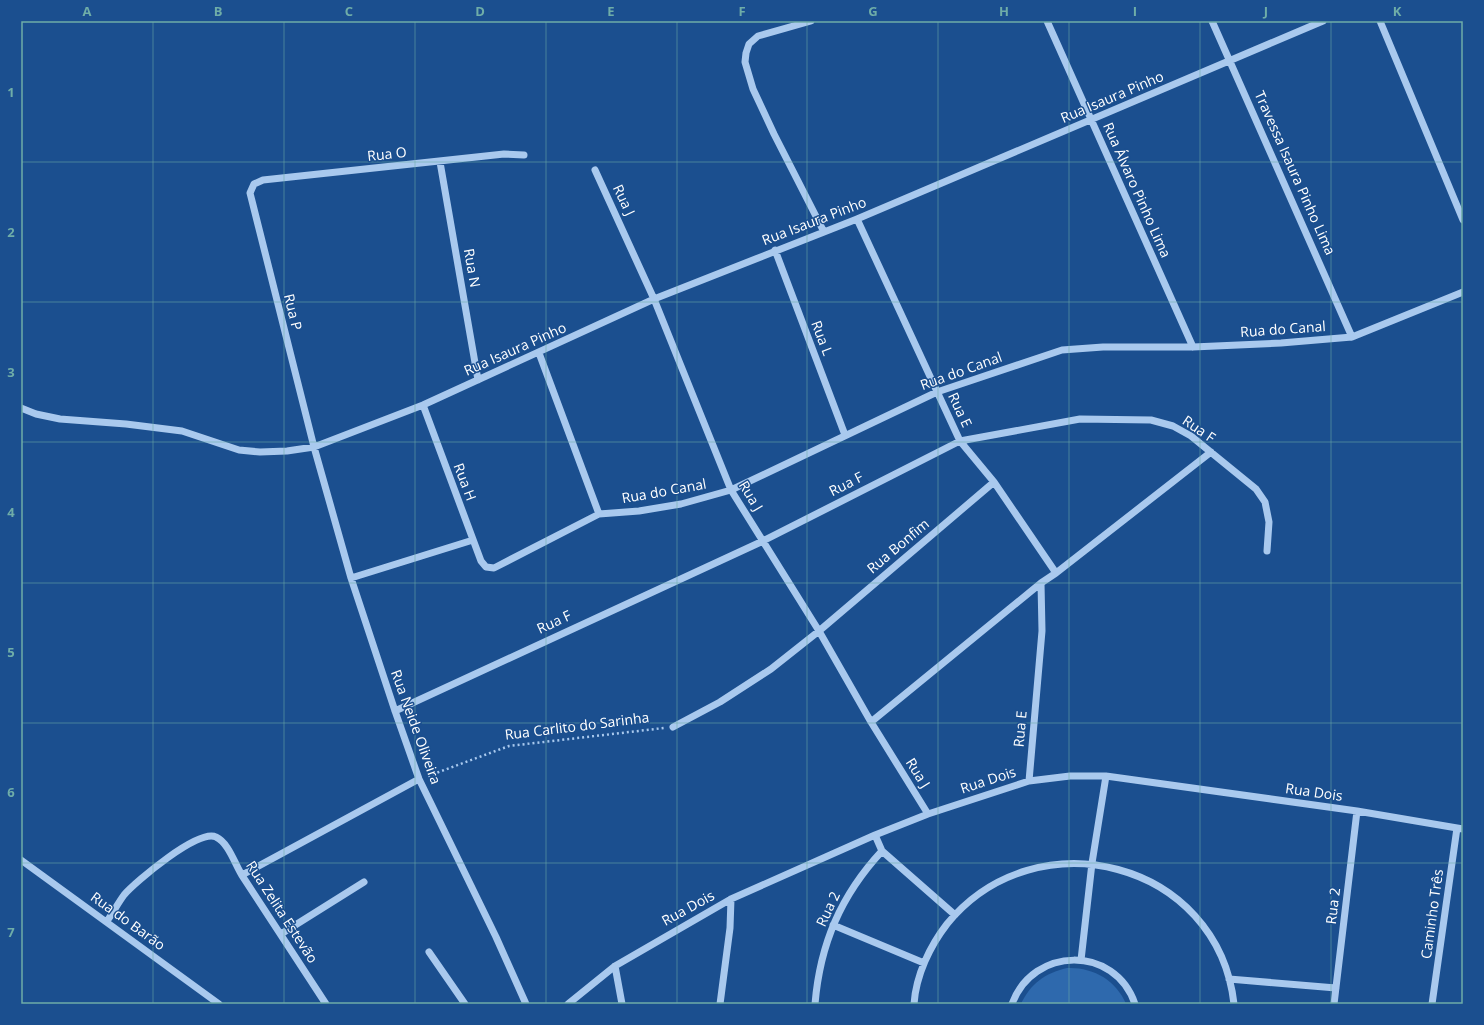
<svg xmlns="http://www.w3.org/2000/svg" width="1484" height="1025" font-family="'Open Sans',sans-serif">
<rect width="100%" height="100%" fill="#1b4f8f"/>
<!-- green -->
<path fill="#2e69ad" d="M1067,968c26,-1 49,12 59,36h-105c9,-20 24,-31 46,-36z"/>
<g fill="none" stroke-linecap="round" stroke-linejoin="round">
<!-- path -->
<path stroke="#a9c9ee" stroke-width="2.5" stroke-dasharray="2 3" stroke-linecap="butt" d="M428,776l81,-30 155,-18"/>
<!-- minor -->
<path stroke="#a9c9ee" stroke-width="7" d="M811,21l-53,15 -9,8 -3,9 -1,9 8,27 21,45 50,98
M1047,21l146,326
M1212,21l140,316
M1380,21l83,199
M524,155l-20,-1 -241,26 -9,4 -4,9 64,254 37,131 44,133 24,68 77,158 30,67
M440,162l38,218
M595,170l59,129 77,191 88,141 52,91 57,92
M857,219l103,222 34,41 62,91
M775,250l70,185
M539,353l60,161
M423,405l58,156 5,6 8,1 105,-54 40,-3 42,-7 50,-14 206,-98 125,-42 41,-3h90l88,-4 71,-6 111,-45
M21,408l15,6 24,5 66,5 56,7 57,19 21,2 27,-1 27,-4 109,-42 231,-106 203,-80 466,-198
M351,578l122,-38
M395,711l368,-170 197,-100 120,-22 71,1 22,6 18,10 65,53 9,13 4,20 -2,29
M871,722l170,-139 15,-10 155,-121
M673,727l47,-25 51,-33 48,-38 175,-149
M1029,781l13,-150 -1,-48
M882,851l73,64
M21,860l198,144
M242,875l177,-96
M107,921c6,-8 11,-18 17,-26 11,-13 75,-67 92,-58 13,6 19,28 27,40 27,42 55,84 83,127
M833,925l91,38
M281,934l83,-52
M429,952l36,52
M1081,960l11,-97 14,-87
M615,966l7,38
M1229,979l107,9
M568,1004l47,-38 116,-67 144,-64 53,-21 101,-33 41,-5h36l251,35 106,18
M720,1004l10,-76 1,-29
M815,1004c5,-60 26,-109 67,-153l-7,-16
M914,1004c2,-29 16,-58 33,-80 89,-109 271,-63 287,80
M1012,1004c21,-58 103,-59 123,0
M1334,1004l23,-193
M1432,1004l25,-176"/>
</g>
<!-- grid -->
<path fill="none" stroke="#6fada8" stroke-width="1" stroke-opacity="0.55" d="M153,21v983M284,21v983M415,21v983M546,21v983M677,21v983M807,21v983M938,21v983M1069,21v983M1200,21v983M1331,21v983M21,162h1442M21,302h1442M21,442h1442M21,583h1442M21,723h1442M21,863h1442"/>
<g text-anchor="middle" stroke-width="3" stroke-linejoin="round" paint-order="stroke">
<!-- street labels -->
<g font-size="14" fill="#fff" stroke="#1b4f8f">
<text transform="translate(1112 97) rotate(-23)" y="5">Rua Isaura Pinho</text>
<text transform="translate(387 154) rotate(-6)" y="5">Rua O</text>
<text transform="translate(1295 173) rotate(66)" y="5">Travessa Isaura Pinho Lima</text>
<text transform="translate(1137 190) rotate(66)" y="5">Rua Álvaro Pinho Lima</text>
<text transform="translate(624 200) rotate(65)" y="5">Rua J</text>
<text transform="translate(814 221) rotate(-21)" y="5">Rua Isaura Pinho</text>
<text transform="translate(472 268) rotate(80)" y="5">Rua N</text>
<text transform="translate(293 312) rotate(76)" y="5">Rua P</text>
<text transform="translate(1283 329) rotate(-4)" y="5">Rua do Canal</text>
<text transform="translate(822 338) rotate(69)" y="5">Rua L</text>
<text transform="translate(515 349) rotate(-24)" y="5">Rua Isaura Pinho</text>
<text transform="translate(961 371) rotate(-20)" y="5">Rua do Canal</text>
<text transform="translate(960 410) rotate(65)" y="5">Rua E</text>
<text transform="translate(1199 429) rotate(34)" y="5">Rua F</text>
<text transform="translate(465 482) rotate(69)" y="5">Rua H</text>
<text transform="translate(846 484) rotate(-27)" y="5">Rua F</text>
<text transform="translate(664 491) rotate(-10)" y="5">Rua do Canal</text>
<text transform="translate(751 496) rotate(59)" y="5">Rua J</text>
<text transform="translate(898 546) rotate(-40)" y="5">Rua Bonfim</text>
<text transform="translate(554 622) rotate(-25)" y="5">Rua F</text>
<text transform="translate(577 726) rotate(-7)" y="5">Rua Carlito do Sarinha</text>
<text transform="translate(416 727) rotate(70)" y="5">Rua Neide Oliveira</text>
<text transform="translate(1020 729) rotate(-85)" y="5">Rua E</text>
<text transform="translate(918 773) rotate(58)" y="5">Rua J</text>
<text transform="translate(988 780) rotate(-18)" y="5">Rua Dois</text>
<text transform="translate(1314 792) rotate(8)" y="5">Rua Dois</text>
<text transform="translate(1333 906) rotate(-83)" y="5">Rua 2</text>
<text transform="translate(688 908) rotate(-29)" y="5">Rua Dois</text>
<text transform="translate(828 909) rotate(-65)" y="5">Rua 2</text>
<text transform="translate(282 912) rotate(57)" y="5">Rua Zelita Estevão</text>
<text transform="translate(1432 914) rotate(-82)" y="5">Caminho Três</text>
<text transform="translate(128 921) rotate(36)" y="5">Rua do Barão</text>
</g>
</g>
<!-- border -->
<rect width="1484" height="1025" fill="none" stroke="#1b4f8f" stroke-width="44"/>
<rect x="22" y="22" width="1440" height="981" fill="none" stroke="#6fada8" stroke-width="1.5"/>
<g font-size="13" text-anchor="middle" font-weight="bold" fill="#6fada8">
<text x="87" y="16">A</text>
<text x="218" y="16">B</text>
<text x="349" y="16">C</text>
<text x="480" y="16">D</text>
<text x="611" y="16">E</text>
<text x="742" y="16">F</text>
<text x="873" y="16">G</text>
<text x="1004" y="16">H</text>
<text x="1135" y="16">I</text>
<text x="1266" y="16">J</text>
<text x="1397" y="16">K</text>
<text x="11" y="97">1</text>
<text x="11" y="237">2</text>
<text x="11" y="377">3</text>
<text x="11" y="517">4</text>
<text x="11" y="657">5</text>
<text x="11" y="797">6</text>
<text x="11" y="937">7</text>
</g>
</svg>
